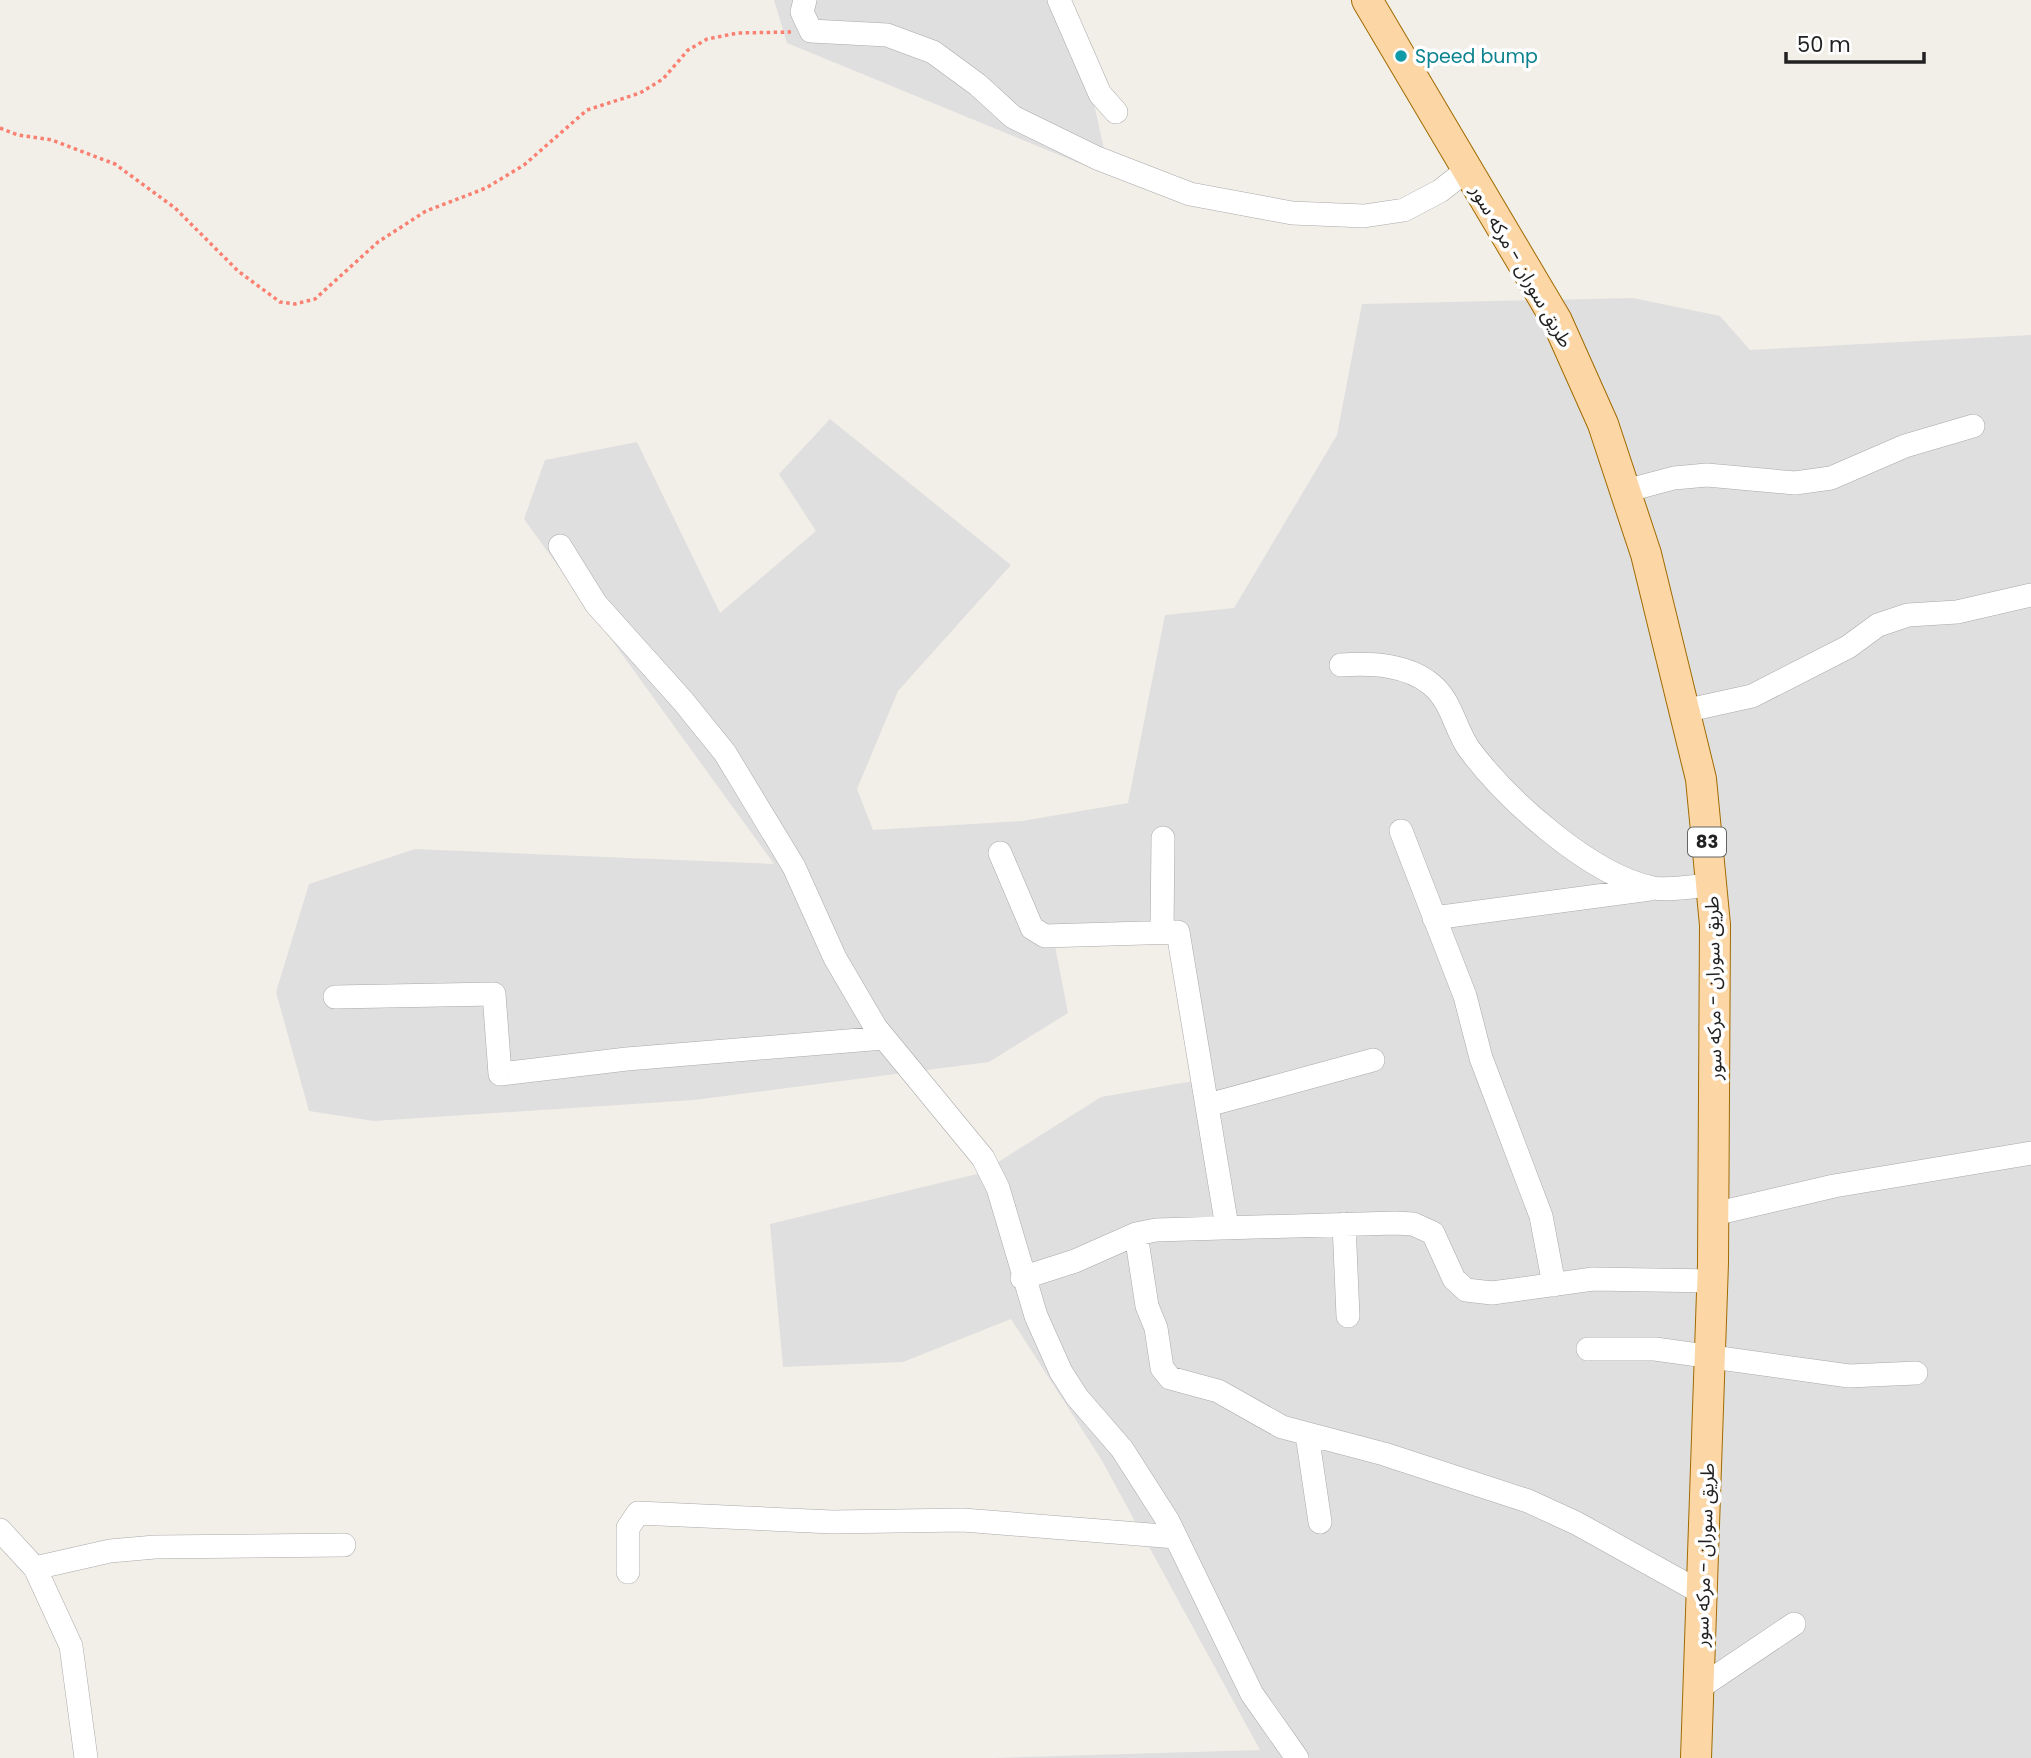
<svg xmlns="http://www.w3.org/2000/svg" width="2031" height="1758" font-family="Poppins,'Noto Sans Arabic',sans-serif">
<rect width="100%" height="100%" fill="#f2efe9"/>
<!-- residential -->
<path fill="#e0dfdf" d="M774,0h297l39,176 -323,-133z
M1633,298l87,18 30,34 281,-15v1423h-1037l266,-8 -159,-291 -90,-140 -108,43 -120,5 -13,-143 211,-51 120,-76 92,-16 -22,-140 -116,5 13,67 -79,49 -295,38 -320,21 -65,-10 -33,-119 33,-108 106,-35 359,15 -250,-345 21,-59 92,-18 83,171 96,-82 -37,-57 51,-55 181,146 -113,126 -41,98 16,41 149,-9 106,-18 37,-188 69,-7 103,-173 25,-131z"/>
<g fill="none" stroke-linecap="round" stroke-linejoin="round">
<!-- minor casing -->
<g stroke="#a9a9a9" stroke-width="24">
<path id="minor" d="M805,0l-3,12 9,19 76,4 46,17 45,33 35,32 84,41 93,36 102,19 72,3 40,-6 36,-19 27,-21
M1059,0l41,94 16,18
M1625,491l49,-13 33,-3 88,8 36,-5 74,-32 68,-20
M560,546l36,58 87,97 42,52 69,114 41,91 41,70 107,130 15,30 38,128 25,56 16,25 45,52 46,72 84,173 45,64
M1341,665c30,-2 66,-1 91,20 20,17 23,44 37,64 38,51 121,126 184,139 18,3 40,-2 58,-3
M1684,711l68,-15 96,-49 30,-22 30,-10 49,-3 74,-17
M1401,831l64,165 16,62 60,158 13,69
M1000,853l32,75 13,8 133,-4 49,295
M1434,918l216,-29
M1162,932l1,-94
M335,997l159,-3 6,80 127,-15 257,-21
M1208,1105l165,-45
M1714,1214l120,-28 197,-33
M1344,1224l4,92
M1136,1234l11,72 9,22 6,40 8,10 48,13 64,36 102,27 144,47 48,22 126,70
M1022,1278l53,-17 61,-27 20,-4 239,-7 18,1 20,9 21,46 12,11 26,3 101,-14 120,2
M1588,1349h67l194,27 67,-3
M1307,1434l13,88
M0,1530l35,38 36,78 15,112
M35,1568l75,-17 45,-4 189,-2
M628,1572v-44l10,-15 194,9 131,-2 213,17
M1699,1688l95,-64"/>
</g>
<!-- major casing -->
<g stroke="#a06b00" stroke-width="32">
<path id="major" d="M1367,0l190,321 46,103 43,130 55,225 14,146 -2,338 -17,495"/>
</g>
<!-- path -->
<path stroke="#fa8072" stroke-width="3.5" stroke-dasharray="3.5 3.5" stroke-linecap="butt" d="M0,128l18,7 34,5 63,24 60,44 63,63 42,31 15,2 20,-5 63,-57 48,-31 60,-23 38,-23 63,-55 53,-17 23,-14 25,-29 19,-11 31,-6 53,-1"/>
<!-- minor -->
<use href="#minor" stroke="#fff" stroke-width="23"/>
<!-- major -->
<use href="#major" stroke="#fcd6a4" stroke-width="30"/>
</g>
<!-- markers -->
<circle fill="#0f9aa8" stroke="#fff" stroke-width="2.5" cx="1401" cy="56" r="7"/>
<g text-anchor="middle" stroke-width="7" stroke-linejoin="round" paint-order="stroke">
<!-- shield labels -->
<rect fill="#fff" stroke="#646464" stroke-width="2" x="1688" y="827.5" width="38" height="29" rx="5"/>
<g font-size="18" font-weight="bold" fill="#222">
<text x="1707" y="848">83</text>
</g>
<!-- culture labels -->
<g font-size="19" fill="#0d838f" stroke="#fff" text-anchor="start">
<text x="1415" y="63">Speed bump</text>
</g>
<!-- street labels -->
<g font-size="19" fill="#222" stroke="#fff">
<text transform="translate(1522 266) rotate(60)" y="7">طريق سوران - مركه سور</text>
<text transform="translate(1713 988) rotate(-91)" y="7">طريق سوران - مركه سور</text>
<text transform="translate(1704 1555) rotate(-88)" y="7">طريق سوران - مركه سور</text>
</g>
</g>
<!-- scale -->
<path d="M1786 52v10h138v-10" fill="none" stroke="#222222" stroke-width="3.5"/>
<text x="1797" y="52" font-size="21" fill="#222222" stroke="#ffffff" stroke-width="5" paint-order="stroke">50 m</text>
</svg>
